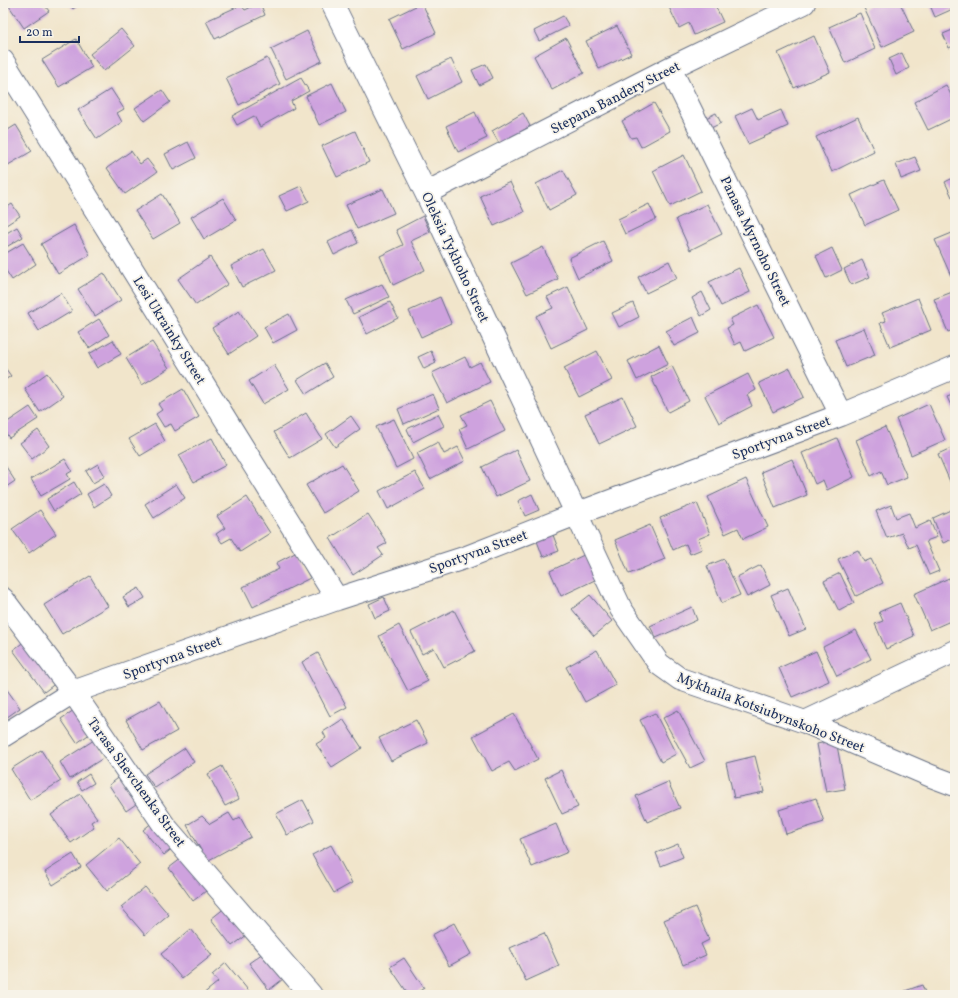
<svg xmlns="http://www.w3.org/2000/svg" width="958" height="998" font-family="Vollkorn,serif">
<rect width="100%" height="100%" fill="#f7f3e8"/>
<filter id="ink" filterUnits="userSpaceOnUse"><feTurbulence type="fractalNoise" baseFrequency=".025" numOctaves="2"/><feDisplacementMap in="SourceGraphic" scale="8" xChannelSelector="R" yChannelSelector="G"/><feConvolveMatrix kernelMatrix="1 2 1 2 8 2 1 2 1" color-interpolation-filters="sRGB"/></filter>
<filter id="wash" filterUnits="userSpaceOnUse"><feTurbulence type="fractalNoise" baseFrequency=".012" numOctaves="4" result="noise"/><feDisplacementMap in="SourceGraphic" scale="16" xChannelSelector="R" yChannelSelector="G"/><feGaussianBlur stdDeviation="0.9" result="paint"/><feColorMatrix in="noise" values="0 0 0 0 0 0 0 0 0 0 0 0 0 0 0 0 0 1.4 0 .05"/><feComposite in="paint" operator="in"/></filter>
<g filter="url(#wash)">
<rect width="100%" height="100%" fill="#f1e5cb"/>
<g id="blocks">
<!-- building -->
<path fill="#cea2de" d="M7,3h36l6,8 -25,17z
M68,3h13l-8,6z
M260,3l5,12 -50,24 -9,-18 35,-16 4,5z
M422,3l14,30 -33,16 -14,-30z
M667,3h47l9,19 -29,13 -5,-12 -10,5z
M875,3h25l14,29 -32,15 -18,-39z
M929,3h26v5l-20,9z
M860,13l15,36 -30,14 -16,-36z
M563,16l6,10 -30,15 -5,-10z
M617,26l14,28 -32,15 -13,-28z
M121,29l14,17 -31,25 -14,-17z
M955,29v16l-6,3 -6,-14z
M307,31l15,30 -36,18 -15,-30z
M814,36l16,36 -36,16 -16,-35z
M566,38l18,35 -32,17 -18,-34z
M76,39l16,28 -33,20 -17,-27z
M902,53l7,15 -13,7 -7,-16z
M267,58l13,26 -41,21 -13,-27z
M451,59l11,23 -34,17 -11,-23z
M486,64l7,14 -14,7 -7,-15z
M301,78l8,13 -18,10 3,7 -34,19 -6,-11 -17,9 -5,-9z
M332,83l14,29 -27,13 -13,-29z
M946,85l9,18v14l-27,13 -14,-28z
M111,89l13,20 -7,4 5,9 -25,17 -19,-29z
M162,90l8,12 -26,19 -9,-13z
M654,103l16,28 -29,16 -5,-10 -5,1 -9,-17z
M752,108l6,12 23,-10 7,16 -40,18 -13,-28z
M475,112l12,26 -29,14 -12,-26z
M523,113l7,13 -30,19 -8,-14z
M716,113l5,10 -10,5 -5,-10z
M858,117l16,34 -42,21 -16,-35z
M16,125l16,26 -29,17v-35z
M355,131l14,31 -32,15 -15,-31z
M188,142l8,16 -23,12 -8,-16z
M131,151l9,13 7,-5 10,13 -32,22 -18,-26z
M684,155l17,36 -31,15 -17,-35z
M915,157l6,14 -20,8 -5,-15z
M563,170l14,25 -28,15 -13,-26z
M955,177v19l-3,1 -7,-15z
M884,180l14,30 -33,15 -14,-30z
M510,182l14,30 -30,14 -14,-30z
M301,186l8,15 -22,10 -8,-15z
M383,189l11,24 -37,16 -11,-24z
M162,194l18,29 -27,16 -18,-28z
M223,198l13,22 -32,19 -13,-22z
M12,204l8,12 -17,11v-17z
M649,204l7,15 -31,15 -7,-15z
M707,204l15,30 -32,16 -14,-31z
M423,216l7,16 -19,9 14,29 -32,15 -13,-29 23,-11 -7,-15z
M74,225l16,30 -32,19 -17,-30z
M17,227l6,10 -20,12v-14z
M352,230l6,13 -24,12 -6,-13z
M952,233l3,6v35l-4,2 -16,-36z
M603,241l10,20 -35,17 -9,-20z
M23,243l13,21 -24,16 -9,-14v-11z
M543,247l15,32 -31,15 -16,-31z
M832,248l10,22 -16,8 -10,-22z
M264,249l12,21 -34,17 -11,-21z
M210,257l18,27 -32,21 -18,-26z
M862,260l8,17 -19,8 -7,-16z
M669,261l8,17 -31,15 -8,-16z
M739,268l11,24 -29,14 -12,-24z
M104,273l17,27 -26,16 -17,-27z
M382,284l7,13 -36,17 -7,-14z
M568,287l20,43 -37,18 -15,-32 17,-8 -6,-11z
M955,291v38l-7,3 -14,-33z
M702,292l9,18 -10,6 -9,-18z
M61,293l11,18 -33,20 -11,-18z
M440,297l11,26 -30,14 -12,-26z
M918,298l13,32 -41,17 -10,-24 6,-2 -4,-8z
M390,302l8,16 -31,16 -8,-17z
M633,303l6,14 -20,10 -7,-14z
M758,305l16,32 -29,14 -4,-9 -6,3 -8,-17 6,-3 -3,-6z
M239,311l17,25 -27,18 -17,-26z
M289,314l8,16 -24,13 -9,-16z
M693,317l7,16 -26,13 -8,-15z
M99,319l10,16 -20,13 -11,-16z
M864,328l11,27 -29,12 -11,-27z
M113,340l8,14 -24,14 -8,-14z
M152,342l17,26 -27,17 -16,-27z
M659,345l9,19 -31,16 -9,-19z
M431,351l5,12 -12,6 -6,-12z
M597,351l15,29 -33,17 -15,-29z
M465,357l5,10 10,-5 10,20 -43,21 -15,-30z
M325,363l8,14 -27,17 -9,-14z
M3,365l8,11 -8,5z
M274,365l15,24 -26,15 -14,-23z
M672,366l17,35 -21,11 -17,-35z
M790,368l14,29 -31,15 -14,-29z
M47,373l16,23 -23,16 -15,-23z
M748,374l8,16 -9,5 5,11 -33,17 -14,-27z
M183,389l16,28 -24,14 -4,-7 -7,3 -8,-13 6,-4 -4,-6z
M433,394l6,14 -35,16 -6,-15z
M955,394v20l-8,-17z
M623,397l14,29 -38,18 -14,-30z
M490,401l15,30 -37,18 -9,-20 8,-4 -6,-10z
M929,404l16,36 -34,15 -15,-36z
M30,407l8,12 -29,19 -6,-10v-3z
M306,413l16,26 -32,19 -16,-26z
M438,414l6,12 -31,16 -6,-13z
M351,416l9,13 -25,18 -9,-13z
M394,419l19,40 -17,9 -20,-41z
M155,424l10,17 -25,15 -11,-17z
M885,427l22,50 -20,8 -6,-14 -10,5 -15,-36z
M38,430l11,16 -17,13 -12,-16z
M212,438l14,27 -32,17 -15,-27z
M837,438l17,39 -27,13 -4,-10 -8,4 -13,-31z
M438,442l6,12 14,-7 7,14 -35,18 -13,-26z
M951,448l4,9v36l-17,-39z
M516,450l14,31 -34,16 -14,-30z
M65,459l7,12 -5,3 3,5 -29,17 -10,-17z
M792,459l15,36 -32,13 -14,-36z
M3,462l12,19 -12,8z
M98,464l7,12 -12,7 -7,-12z
M342,464l17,27 -36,22 -17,-28z
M415,472l10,17 -37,20 -9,-18z
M746,479l22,48 -25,12 -5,-11 -13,6 -17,-37z
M74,482l7,12 -27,17 -7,-12z
M104,484l7,12 -17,11 -7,-13z
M176,484l9,14 -31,20 -9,-14z
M532,494l7,16 -14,6 -7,-15z
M247,497l23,36 -30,19 -9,-14 -9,5 -6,-9 9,-6 -8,-12z
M697,503l13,31 -12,5 4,10 -12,5 -4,-10 -13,6 -13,-32z
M891,505l5,13 13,-5 6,15 15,-7 7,16 -11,4 13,30 -10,4 -13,-30 -7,3 -7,-15 -15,5 -11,-27z
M955,508v30l-12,5 -10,-25z
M40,510l16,24 -27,19 -17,-24z
M368,514l19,29 -9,5 5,7 -30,20 -23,-37z
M650,525l15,34 -36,15 -14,-34z
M553,535l6,16 -16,6 -6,-16z
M858,550l6,12 7,-3 12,24 -27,13 -18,-37z
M297,552l13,26 -57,29 -10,-20 36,-18 -3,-6z
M586,554l11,25 -36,17 -11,-25z
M724,559l16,36 -18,8 -15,-37z
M761,565l9,20 -23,12 -10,-20z
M840,573l14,30 -15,8 -15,-30z
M90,576l18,30 -46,28 -18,-29z
M949,578l6,14v27l-25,11 -16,-36z
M139,588l6,10 -16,9 -6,-10z
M788,588l18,41 -17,7 -18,-41z
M590,595l22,26 -18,15 -22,-27z
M384,597l6,14 -15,7 -6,-14z
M900,603l14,33 -28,13 -11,-25 8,-3 -4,-9z
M692,607l5,13 -41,18 -6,-12z
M454,610l21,41 -31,16 -10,-19 -12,6 -11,-22z
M399,625l29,56 -20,10 -29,-55z
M856,630l15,29 -34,17 -14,-29z
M25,641l31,42 -12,9 -31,-42z
M597,650l19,35 -31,17 -19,-35z
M816,651l13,30 -37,16 -13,-29z
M318,653l29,54 -17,9 -28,-54z
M3,684l17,24 -17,12z
M160,701l17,30 -34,19 -17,-30z
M74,710l17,23 -14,10 -16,-24z
M678,710l27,51 -15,7 -27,-50z
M655,713l21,41 -15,8 -21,-42z
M514,714l24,45 -23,12 -6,-9 -17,9 -19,-35z
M343,719l19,29 -30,19 -16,-23 10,-6 -3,-6z
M416,720l12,23 -37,18 -12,-23z
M94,740l11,17 -35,22 -10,-17z
M836,740l9,49 -19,3 -9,-48z
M185,748l9,14 -39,26 -10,-14z
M41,750l20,31 -31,19 -19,-31z
M755,756l9,36 -30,6 -8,-35z
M222,766l17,33 -14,7 -17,-32z
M561,770l17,37 -16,7 -17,-36z
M89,774l5,9 -12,7 -5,-8z
M121,776l18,26 -13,9 -17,-26z
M668,782l12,26 -33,14 -11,-26z
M80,794l17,24 -6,4 3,5 -23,16 -20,-28z
M816,798l8,24 -38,12 -7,-24z
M303,800l11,21 -27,14 -11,-21z
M229,813l5,8 6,-4 11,20 -44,24 -20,-36 15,-9 8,8z
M153,822l21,25 -10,8 -21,-25z
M556,824l12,28 -36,15 -12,-28z
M119,838l21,26 -33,27 -21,-26z
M678,844l5,13 -22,9 -5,-13z
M331,845l21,38 -18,10 -22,-38z
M73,854l8,13 -28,18 -8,-13z
M182,858l24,33 -13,10 -24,-33z
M145,887l24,28 -24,20 -24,-28z
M226,907l21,28 -15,11 -21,-27z
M695,907l14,33 -8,4 5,11 -23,10 -19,-45z
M454,923l17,31 -22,12 -17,-31z
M191,929l21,26 -30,24 -21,-25z
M544,933l15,33 -33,15 -16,-33z
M263,953l20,26 -14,11 -20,-27z
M404,958l20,30 -10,7h-5l-19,-28z
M226,963l26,32h-50l16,-13 -6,-7z
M922,985l4,10h-19l-2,-4z"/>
</g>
</g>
<g filter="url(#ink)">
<use href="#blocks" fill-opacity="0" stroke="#666f84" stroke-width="1"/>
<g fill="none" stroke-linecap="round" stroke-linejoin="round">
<!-- minor casing -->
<g stroke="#666f84" stroke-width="24">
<path id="minor" d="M332,3l94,190 195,416 38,55 21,15 125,43 126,54 24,9
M3,61l334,538
M670,68l171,347
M426,193l244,-125 134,-65
M3,599l70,93 91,133 147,170
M805,722l150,-71
M3,736l70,-44 264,-93 130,-42 109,-43 265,-99 114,-48"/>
</g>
<!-- minor -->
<use href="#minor" stroke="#fff" stroke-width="22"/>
</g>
</g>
<g text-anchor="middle" stroke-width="3.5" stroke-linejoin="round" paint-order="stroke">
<!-- street labels -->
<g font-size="14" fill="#1b2f5e" stroke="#f7f3e8">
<text transform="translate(615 97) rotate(-27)" y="5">Stepana Bandery Street</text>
<text transform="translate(756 241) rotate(64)" y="5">Panasa Myrnoho Street</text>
<text transform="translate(456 257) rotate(65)" y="5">Oleksia Tykhoho Street</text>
<text transform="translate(170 330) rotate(58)" y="5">Lesi Ukrainky Street</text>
<text transform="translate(781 437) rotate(-20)" y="5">Sportyvna Street</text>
<text transform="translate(478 551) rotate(-20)" y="5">Sportyvna Street</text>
<text transform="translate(172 657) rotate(-20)" y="5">Sportyvna Street</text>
<text transform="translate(771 712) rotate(21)" y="5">Mykhaila Kotsiubynskoho Street</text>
<text transform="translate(137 782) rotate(54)" y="5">Tarasa Shevchenka Street</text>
</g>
</g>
<!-- margin -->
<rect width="958" height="998" fill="none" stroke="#f7f3e8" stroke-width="16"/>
<!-- scale -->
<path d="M20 36v6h59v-6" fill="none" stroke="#1b2f5e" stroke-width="2"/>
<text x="26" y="36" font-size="12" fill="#1b2f5e" stroke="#f7f3e8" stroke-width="3" paint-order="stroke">20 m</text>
</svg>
